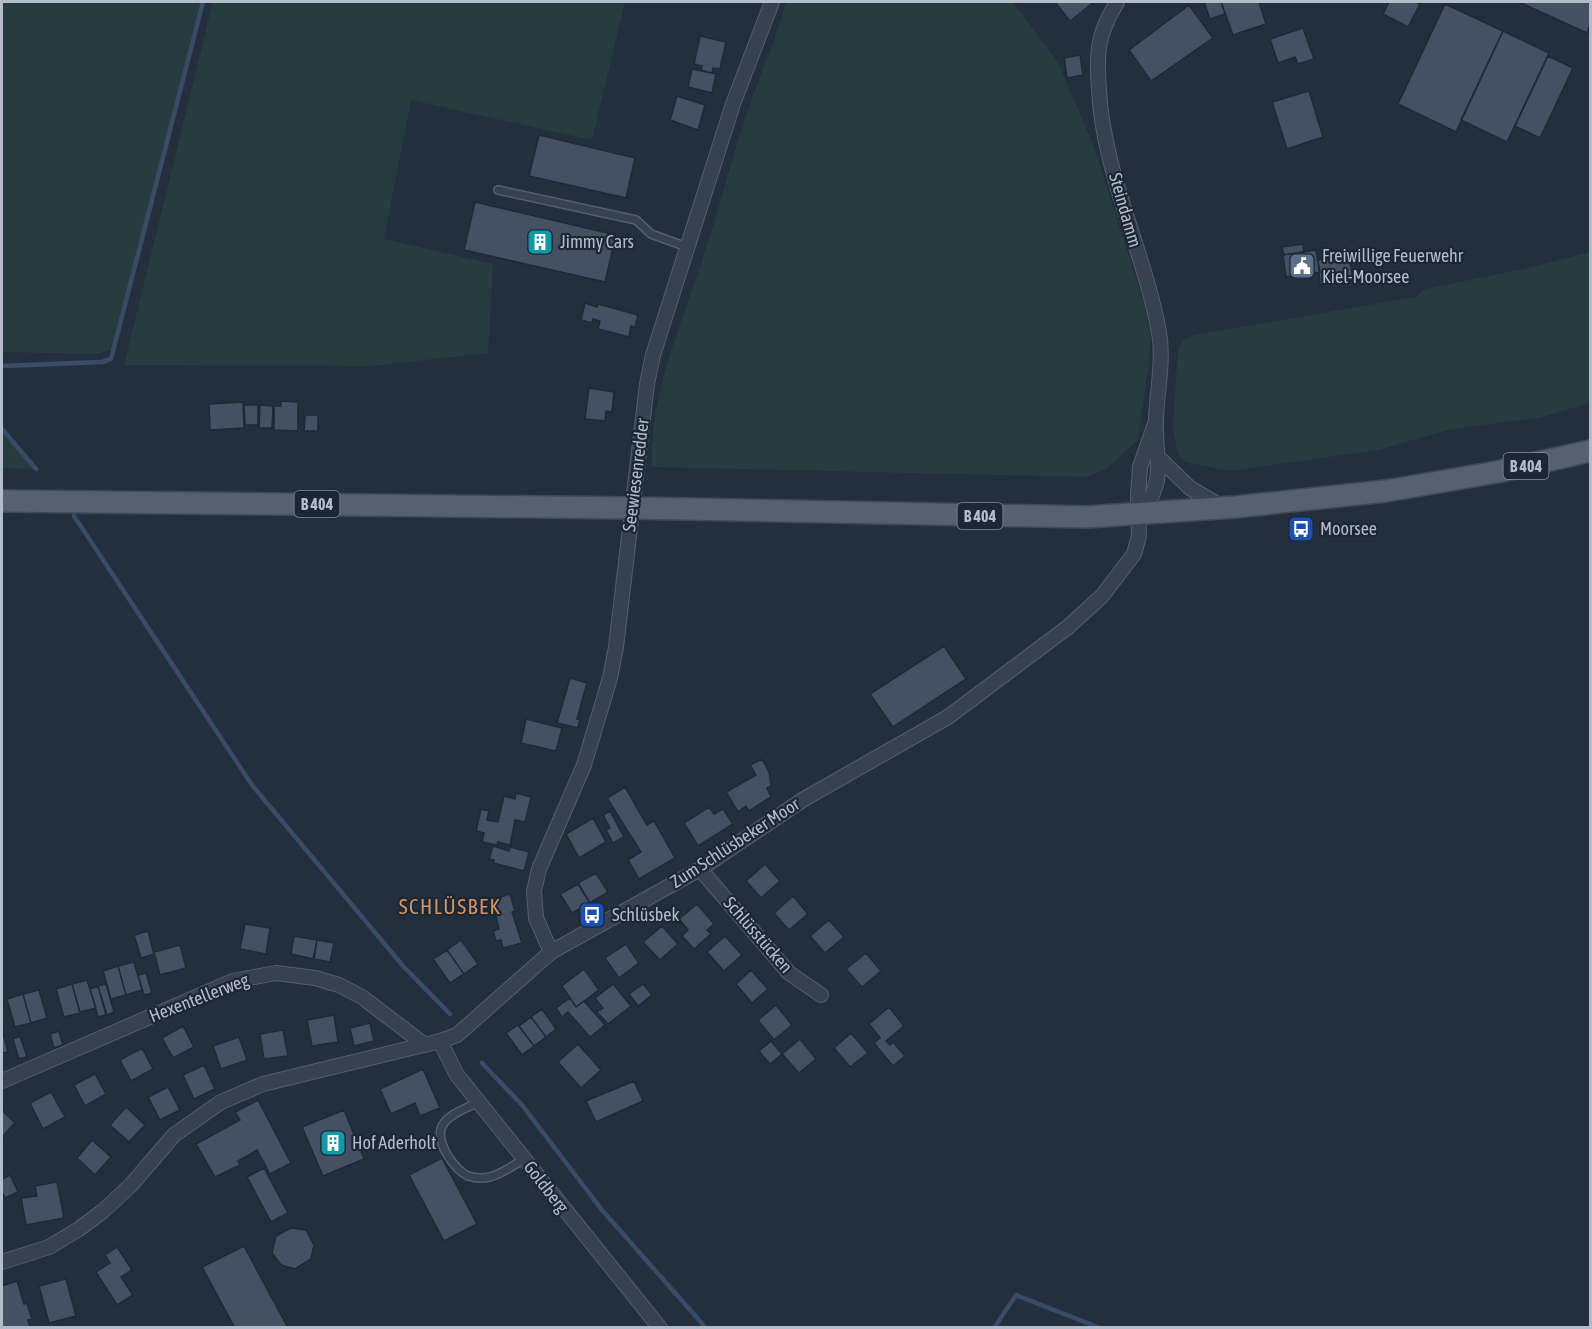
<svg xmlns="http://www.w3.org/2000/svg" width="1592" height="1329" font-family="'Asap Condensed',sans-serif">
<rect width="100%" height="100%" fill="#242f3e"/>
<!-- green -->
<path fill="#263c3f" d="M2,2h201l-87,346 -19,6 -95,-2z
M213,2h412l-33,138 -181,-40 -27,139 109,25 -5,89 -117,13 -247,-1z
M786,2h227l45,60 36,85 51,159 5,26v24l-12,84 -32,29 -19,8 -435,-10c-3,-74 31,-145 53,-215 16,-49 28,-99 45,-148 12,-34 27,-67 36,-102z
M1590,252v151l-52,15 -87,11 -73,21 -149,21 -44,-9 -7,-8 -5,-26 5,-79 5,-9 11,-5 221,-38 10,-8 103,-21z
M2,429l34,40 -34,-1z"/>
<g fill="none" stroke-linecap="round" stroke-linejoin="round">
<!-- stream -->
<path stroke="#394c67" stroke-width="4.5" d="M2,366l100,-4 9,-3 92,-357
M2,429l34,40
M74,516l178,269 151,181 47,48
M482,1063l40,42 80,105 104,118
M994,1328l22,-33 84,33"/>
</g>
<!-- building -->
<path fill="#455162" stroke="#1f2835" stroke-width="1.5" d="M1055,2h39l-24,19z
M1204,2h17l4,12 -15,5z
M1221,2h38l7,22 -33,11z
M1389,2h26l5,2 -12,23 -25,-13z
M1519,2h71v23l-3,8z
M1445,4l58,27 -47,101 -58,-28z
M1189,5l24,33 -62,43 -22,-31z
M1303,28l11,31 -16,5 -3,-7 -17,6 -8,-24z
M1503,31l46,22 -42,89 -46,-22z
M700,36l26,6 -6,27 -7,-1 -1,5 -11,-3 1,-4 -8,-2z
M1080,55l3,20 -16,3 -3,-20z
M1548,56l25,12 -33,70 -25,-12z
M692,69l24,5 -4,19 -24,-6z
M1309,91l14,46 -36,12 -15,-47z
M677,96l28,9 -7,25 -28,-10z
M539,135l96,23 -9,40 -97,-22z
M475,202l141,33 -11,47 -141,-32z
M1303,244l1,8 -20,3 -2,-8z
M1316,250l4,22 -34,5 -3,-22z
M1349,255l4,25 -33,5 -2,-25z
M585,303l12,4 1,-3 40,11 -3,12 -4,-1 -2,11 -31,-8 2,-8 -7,-2 -1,4 -11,-3z
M589,388l25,4 -2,20 -6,-1 -1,10 -20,-2z
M281,401l17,1v29l-24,-1v-24h7z
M243,402l1,26 -34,2 -1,-26z
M244,405h14v20h-13z
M260,405l13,1 -1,22h-13z
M305,415h13v16h-14z
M944,646l22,33 -73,48 -23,-33z
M570,678l17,5 -10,36h3l-2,9 -21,-5z
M526,719l36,9 -6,23 -35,-8z
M762,759l7,13 2,14 -4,2 4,9 -22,14 -3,-5 -8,6 -12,-20 30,-17 -6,-10z
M625,787l22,38 7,-4 21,37 -36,21 -11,-19 13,-8 -34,-54z
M516,793l15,4 -6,25 -10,-2 -5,25 -12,-3 -1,3 -15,-3 2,-9 -8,-2 5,-22 8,2 -2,9 11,2 6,-26 11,3z
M709,807l5,7 9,-5 10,15 -35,22 -14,-23z
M610,811l14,26 -11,6 -7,-13 4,-2 -7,-13z
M593,818l13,24 -27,16 -13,-24z
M493,846l16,5 1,-4 19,5 -5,19 -31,-8 1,-3 -5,-1z
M765,864l15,17 -19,17 -15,-17z
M596,873l12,19 -18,11 -12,-20z
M578,884l12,19 -18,10 -12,-19z
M510,894l5,17 -3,1 10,31 -19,5 -2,-8 -5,1 -3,-10 6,-2 -7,-29z
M793,896l15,18 -19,16 -15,-17z
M697,904l17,20 -7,6 4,4 -17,15 -12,-13 6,-6 -9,-11z
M829,920l15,17 -19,16 -15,-17z
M245,924l25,4 -4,26 -26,-5z
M662,926l16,18 -18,16 -17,-18z
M148,931l6,23 -13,4 -7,-23z
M294,936l23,4 -4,19 -22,-5z
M725,936l17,19 -18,16 -17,-19z
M317,940l17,3 -4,19 -16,-3z
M461,940l17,24 -14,10 -17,-24z
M626,944l13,19 -20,15 -14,-20z
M180,945l6,23 -26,7 -6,-23z
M447,950l17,24 -14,9 -17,-24z
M866,953l15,18 -19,16 -16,-18z
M134,962l8,28 -16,5 -8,-29z
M118,966l8,29 -15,4 -8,-28z
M584,969l15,21 -23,17 -14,-21z
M751,970l17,19 -16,14 -16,-19z
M146,973l6,20 -8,2 -6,-20z
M87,980l9,28 -16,4 -8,-28z
M72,984l8,29 -16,4 -8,-28z
M106,984l8,28 -7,3 -9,-29z
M613,984l18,22 -23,18 -11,-12 6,-4 -8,-10z
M643,984l9,11 -14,11 -9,-12z
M98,986l8,29 -8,2 -8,-28z
M39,990l8,28 -16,5 -8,-29z
M23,994l8,29 -16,4 -8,-28z
M570,998l6,9 8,-6 21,24 -15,12 -22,-25 -6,5 -6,-9z
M776,1005l16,20 -18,15 -16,-20z
M889,1007l15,19 -18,15 4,4 3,-3 12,14 -12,10 -19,-23 6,-5 -11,-14z
M542,1009l14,20 -10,8 -15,-20z
M334,1015l4,27 -26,4 -5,-26z
M531,1017l15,20 -12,9 -15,-20z
M370,1023l4,18 -20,5 -4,-18z
M518,1025l16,21 -12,9 -16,-22z
M183,1026l11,21 -21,11 -11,-20z
M2,1030l6,22 -6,1z
M283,1030l5,26 -24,3 -4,-25z
M59,1031l4,14 -9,3 -4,-14z
M851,1033l17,20 -18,14 -16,-19z
M20,1036l7,21 -8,2 -6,-20z
M239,1037l8,23 -26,9 -8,-23z
M800,1039l16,20 -17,14 -17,-19z
M771,1041l11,13 -12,10 -11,-13z
M578,1044l23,26 -20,18 -23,-26z
M142,1048l11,21 -22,12 -11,-21z
M204,1065l11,24 -21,10 -11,-24z
M423,1069l17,39 -20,8 -5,-13 -24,11 -11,-25z
M95,1074l11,20 -21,12 -11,-21z
M634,1081l9,20 -47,21 -10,-21z
M168,1087l12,23 -20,10 -12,-23z
M51,1092l14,25 -22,12 -13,-26z
M258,1100l33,63 -21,11 -13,-24 -19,11 2,4 -25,12 -19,-33 44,-24 -5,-8z
M126,1107l19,18 -16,17 -19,-17z
M2,1110l13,13 -13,14z
M344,1110l20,49 -41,17 -21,-49z
M92,1140l19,17 -16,18 -18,-17z
M442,1158l35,66 -33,17 -35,-66z
M264,1168l24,45 -17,9 -24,-45z
M10,1175l8,17 -13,6 -3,-6v-13z
M57,1182l7,36 -38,7 -5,-27 16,-2 -2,-10z
M291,1228l15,2 8,15 -3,14 -16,10 -14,-4 -9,-12 4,-17z
M244,1246l44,82h-53l-33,-61z
M117,1247l15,23 -11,7 12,18 -16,10 -21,-33 14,-9 -5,-8z
M66,1279l10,37 -27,7 -10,-37z
M17,1281l7,23 3,-1 5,16 -4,1 2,7 -28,1v-42z"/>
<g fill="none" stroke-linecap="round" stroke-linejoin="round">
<!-- service casing -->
<g stroke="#565f6c" stroke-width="10">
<path id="service" d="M498,190l138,30 15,14 36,13
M479,1102c-12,6 -34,13 -38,27 -4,15 13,40 27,47 3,1 10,2 14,2 14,0 30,-12 42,-19"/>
</g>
<!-- minor casing -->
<g stroke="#565f6c" stroke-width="16">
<path id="minor" d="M1117,2c-8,14 -16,29 -18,46 -2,13 -1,28 0,41 4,84 45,161 60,243 5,29 -2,58 -3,87 -2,41 13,58 -16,95
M1159,458l31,30 32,19
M700,869l89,104 32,22
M551,952l-15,-34 -2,-27 5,-22 45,-104 26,-87 6,-31 31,-263 6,-29 80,-251 39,-102
M440,1041l17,34 203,253
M2,1081l231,-100 43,-8 39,5 24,7 23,12 63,48
M2,1262l47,-15 30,-18 24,-18 28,-26 43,-50 47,-33 42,-18 177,-43 17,-6 94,-83 149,-83 104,-70 144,-82 120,-90 34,-31 32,-42 5,-18 -1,-41 2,-28 16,-46"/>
</g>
<!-- primary casing -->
<g stroke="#414a57" stroke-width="24">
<path id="primary" d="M2,501l630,7 455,9 148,-10 151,-16 111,-19 93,-21"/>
</g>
<!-- service -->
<use href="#service" stroke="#38414e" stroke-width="7"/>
<!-- minor -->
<use href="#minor" stroke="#38414e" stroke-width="14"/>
<!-- primary -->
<use href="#primary" stroke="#56606e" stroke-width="21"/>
</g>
<!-- icons -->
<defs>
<g id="building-square" transform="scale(1.35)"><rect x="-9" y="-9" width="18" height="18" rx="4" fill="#0f9aa8" stroke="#1d2633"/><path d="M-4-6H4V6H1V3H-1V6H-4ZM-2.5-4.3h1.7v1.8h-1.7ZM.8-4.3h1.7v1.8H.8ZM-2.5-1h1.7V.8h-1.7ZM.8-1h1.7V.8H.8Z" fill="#fff"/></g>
<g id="civic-square" transform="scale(1.35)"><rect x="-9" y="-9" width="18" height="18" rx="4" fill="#5c6f8a" stroke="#1d2633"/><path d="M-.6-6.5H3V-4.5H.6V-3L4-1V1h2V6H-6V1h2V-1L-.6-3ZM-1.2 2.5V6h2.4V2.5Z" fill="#fff"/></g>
<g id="bus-square" transform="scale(1.35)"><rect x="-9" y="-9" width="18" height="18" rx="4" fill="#1a4fb4" stroke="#1d2633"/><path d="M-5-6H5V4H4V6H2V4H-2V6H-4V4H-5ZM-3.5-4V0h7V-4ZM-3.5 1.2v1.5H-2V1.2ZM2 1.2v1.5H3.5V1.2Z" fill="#fff"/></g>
</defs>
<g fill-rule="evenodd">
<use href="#building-square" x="540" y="242"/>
<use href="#civic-square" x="1302" y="266"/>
<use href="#bus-square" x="1301" y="529"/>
<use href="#bus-square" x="592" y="915"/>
<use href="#building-square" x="333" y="1143"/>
</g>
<g text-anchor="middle" stroke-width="4.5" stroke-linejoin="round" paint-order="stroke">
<!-- shield labels -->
<g fill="#1d2633" stroke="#878f9c" stroke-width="1.5">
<rect x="1503.5" y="453" width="45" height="26" rx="4.5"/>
<rect x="294.5" y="491" width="45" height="26" rx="4.5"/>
<rect x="957.5" y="503" width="45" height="26" rx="4.5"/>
</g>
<g font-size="16" font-weight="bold" fill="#b4bcc9">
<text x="1526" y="472">B 404</text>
<text x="317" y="510">B 404</text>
<text x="980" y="522">B 404</text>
</g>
<!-- street labels -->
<g font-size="18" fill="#b4bcc9" stroke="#1d2633">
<text transform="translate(1125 210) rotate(74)" y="6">Steindamm</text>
<text transform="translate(636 475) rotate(-83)" y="6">Seewiesenredder</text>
<text transform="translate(735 843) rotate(-33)" y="6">Zum Schlüsbeker Moor</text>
<text transform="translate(758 935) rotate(49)" y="6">Schlüsstücken</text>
<text transform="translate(199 998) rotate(-21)" y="6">Hexentellerweg</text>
<text transform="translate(546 1187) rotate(52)" y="6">Goldberg</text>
</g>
<!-- poi labels -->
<g font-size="18" fill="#b4bcc9" stroke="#1d2633" text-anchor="start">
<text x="560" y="248">Jimmy Cars</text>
<text x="1322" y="262">Freiwillige Feuerwehr<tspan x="1322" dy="21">Kiel-Moorsee</tspan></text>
<text x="1320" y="535">Moorsee</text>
<text x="612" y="921">Schlüsbek</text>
<text x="352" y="1149">Hof Aderholt</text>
</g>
<!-- quarter labels -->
<g font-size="21" letter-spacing="1.5" fill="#d59563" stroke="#1d2633">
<text x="450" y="914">SCHLÜSBEK</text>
</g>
</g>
<!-- border -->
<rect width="1592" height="1329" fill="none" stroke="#b4bcc9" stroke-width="6"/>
</svg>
